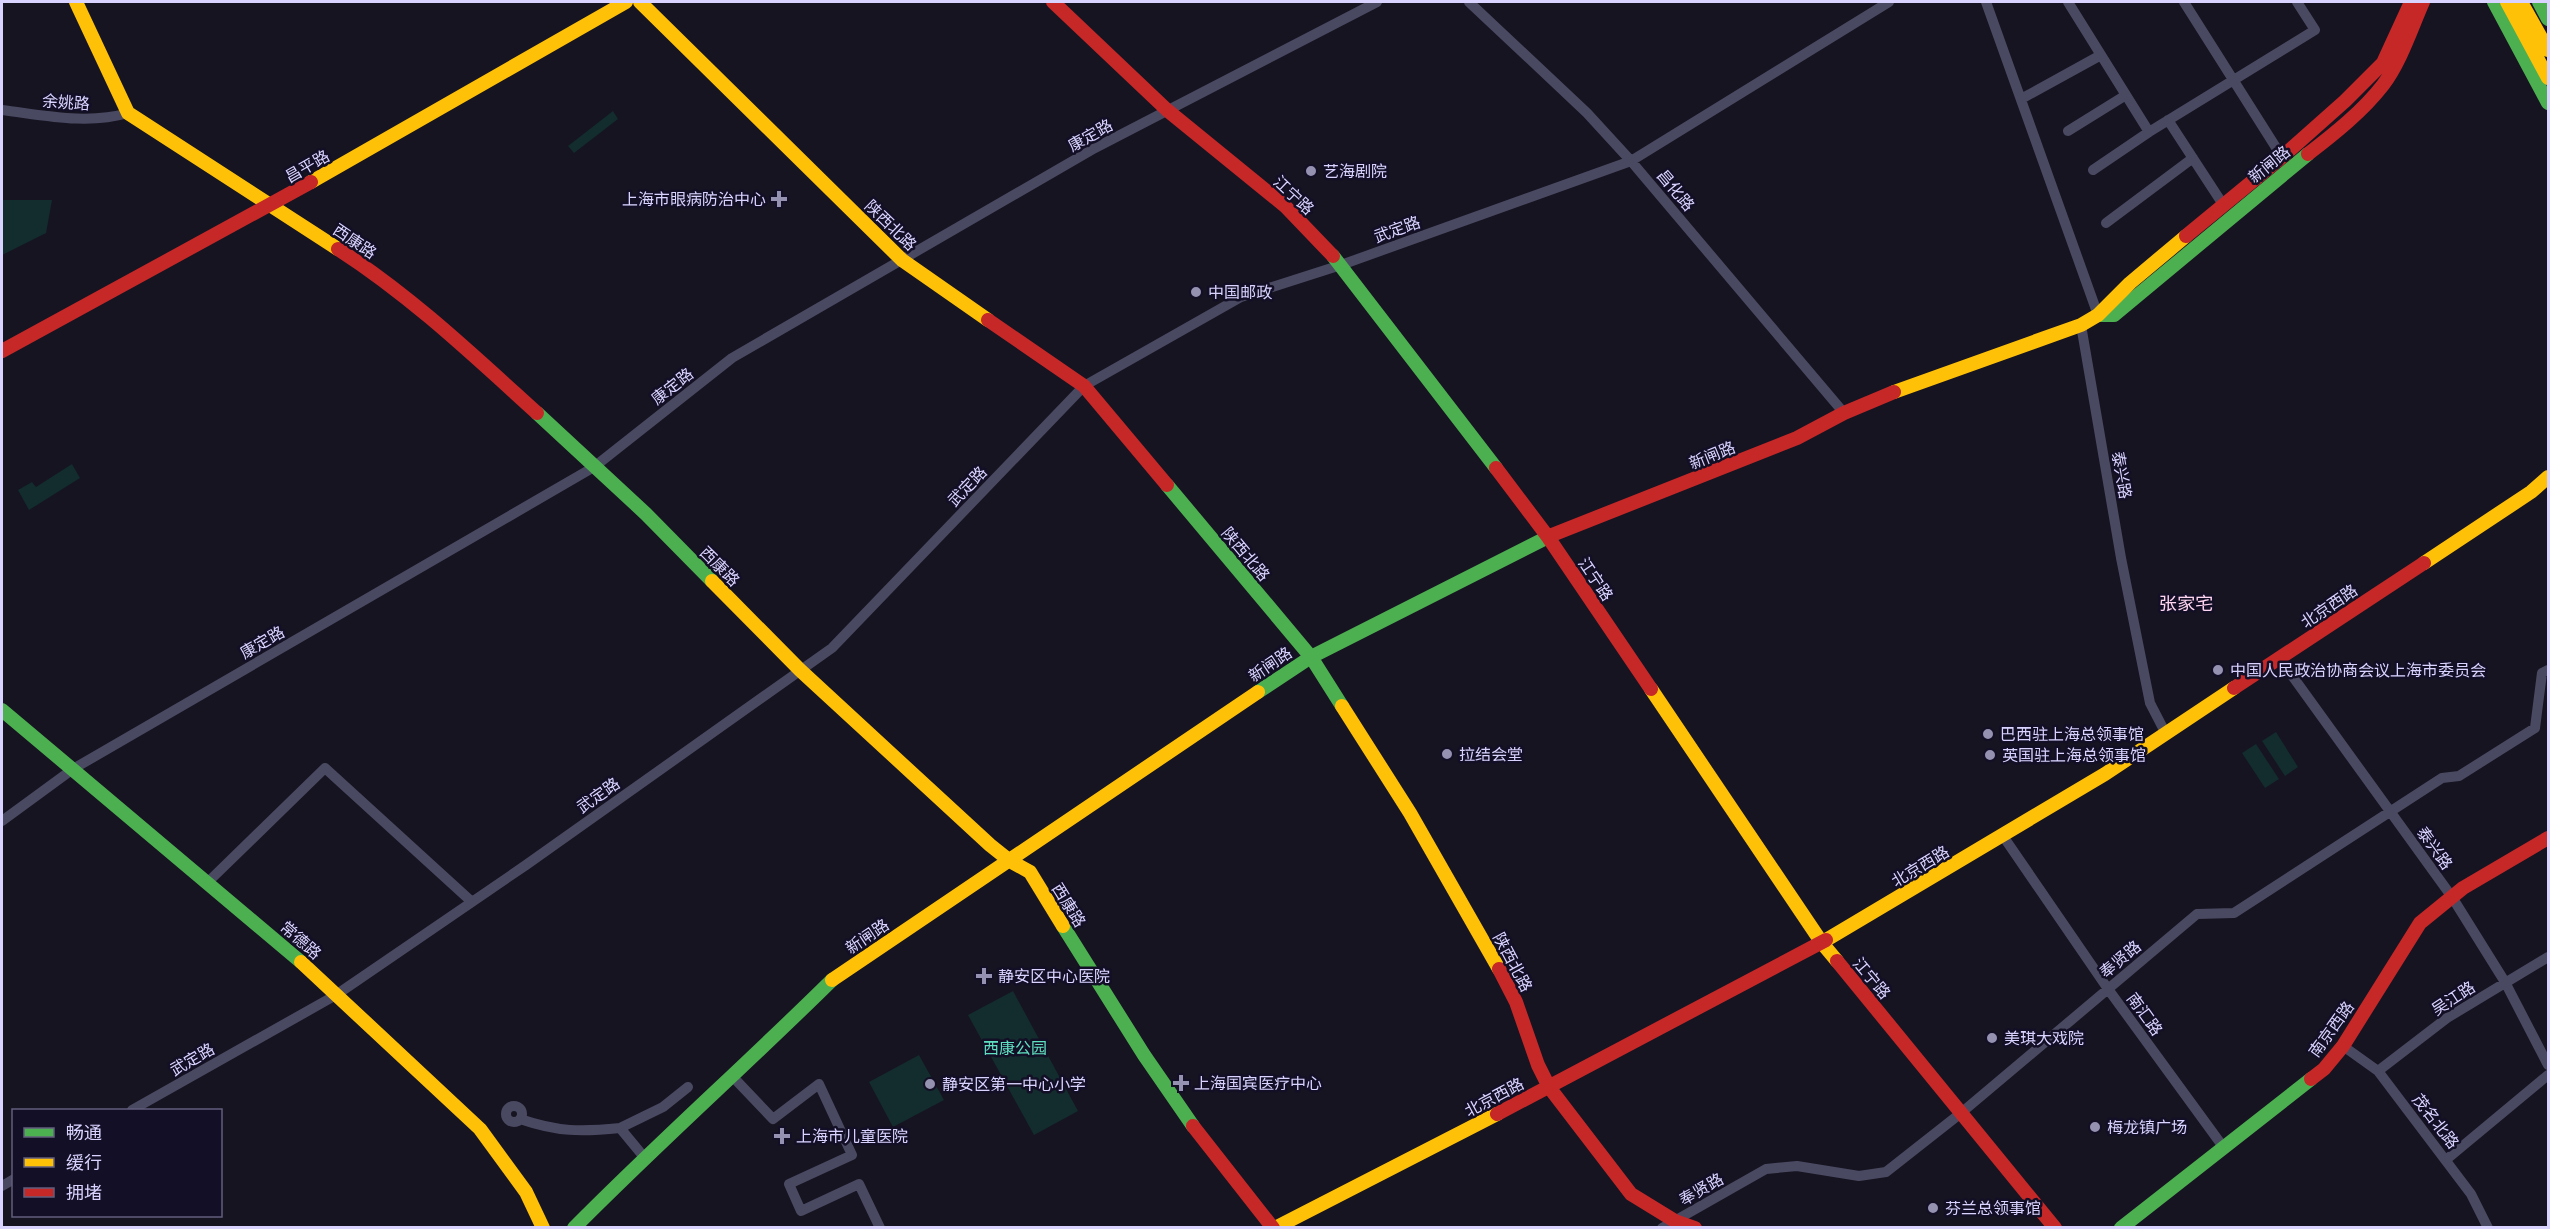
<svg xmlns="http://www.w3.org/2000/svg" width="2550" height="1229" font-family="Ubuntu,'Noto Sans SC',sans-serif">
<rect width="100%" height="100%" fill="#161421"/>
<!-- green -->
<path fill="#132c2d" d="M613,111l5,8 -44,34 -6,-7z
M2,200h50l-6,33 -44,22z
M72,464l8,14 -51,32 -11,-20 14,-8 4,5z
M2276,732l22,35 -13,9 -23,-35z
M2256,744l23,35 -14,9 -23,-35z
M1013,991l65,120 -44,24 -66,-120z
M919,1055l25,45 -51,27 -24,-45z"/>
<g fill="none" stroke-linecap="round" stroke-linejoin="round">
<!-- street -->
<path stroke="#4a4962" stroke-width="10" d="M1469,2l118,111 44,48 213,252
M1986,2l112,313
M2068,2l81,130 166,-102 -18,-28
M2184,2l98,155
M2021,99l80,-44
M2,110c41,5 85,15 126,3
M2168,120l56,86
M2068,131l58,-36
M2093,170l56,-38
M2106,223l87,-65
M2081,325l40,233 29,145 15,29
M2280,659l172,238 53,85 43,83
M2,821l71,-52 521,-302 138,-109 363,-210 282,-146
M2003,836l105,153 116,159
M208,882l117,-114 147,134
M2343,1046l35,25 93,123 17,34
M2378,1071l69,-53 101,-61
M733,1077l40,42 46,-35 33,71 -63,29 12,27 58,-27 21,44
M506 1114a8 8 0 1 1 16 0a8 8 0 1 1-16 0Z
M132,1110l204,-115 190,-130 306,-217 252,-262 157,-89 100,-32 290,-104 258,-159
M520,1119c38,13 61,13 100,9
M644,1157l-24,-29 43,-21 25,-20
M2447,1159l101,-84
M2,1186l12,-7
M1662,1228l104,-59 31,-3 62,10 27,-4 75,-59 236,-199 37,-1 208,-135 17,-2 76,-48 7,-55 6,-3"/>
<!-- fast -->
<path stroke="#4caf50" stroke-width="14" d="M2494,2l54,101
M2539,2l9,17
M1333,256l163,212
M2098,315h16l194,-161
M537,413l109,101 66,67
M1167,485l144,172 31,49
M1258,692l53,-35 241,-122
M2,710l299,252
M1063,926l81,129 49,71
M574,1228c84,-85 173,-164 258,-248
M2121,1228l190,-149"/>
<!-- slow -->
<path stroke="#ffc107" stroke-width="14" d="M76,2l52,111 210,136
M640,2l262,258 86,60
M2507,2l41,76
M2521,2l27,48
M311,182l315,-180
M1894,392l187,-67 17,-10 32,-32 56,-47
M2424,563l107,-71 17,-15
M712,581l88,89 190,175 20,16 20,11 33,54
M1651,689l171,254 15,18
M1342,706l68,107 89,156
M1826,940l279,-166 129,-86
M301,962l179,167 46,63 17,36
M832,980l426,-288
M1275,1228l222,-114"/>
<!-- jam -->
<path stroke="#c62828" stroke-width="14" d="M1053,2l114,108 118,96 48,50
M2308,154c26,-20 55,-43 75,-69 18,-24 28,-56 40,-83
M2186,236l96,-79 63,-56 38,-38 28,-61
M338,249c73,47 135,106 199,164
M988,320l96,66 83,99
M2,351l309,-169
M1496,468l52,69 103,152
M1552,535l245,-97 47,-25 50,-21
M2234,688l190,-125
M1837,961l218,267
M1499,969l17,33 22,63 11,22 82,107 44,27 20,7
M2311,1079l13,-10 19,-23 77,-123 43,-35 85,-50
M1497,1114l329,-174
M1193,1126l80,102"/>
</g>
<!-- markers -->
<g fill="#9591b1" stroke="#130f26" stroke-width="2">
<circle cx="1311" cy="171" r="6"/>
<path d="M776 190h6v6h6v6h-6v6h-6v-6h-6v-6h6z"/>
<circle cx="1196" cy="292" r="6"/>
<circle cx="2218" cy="670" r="6"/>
<circle cx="1988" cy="734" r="6"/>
<circle cx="1447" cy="754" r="6"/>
<circle cx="1990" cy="755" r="6"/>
<path d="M981 967h6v6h6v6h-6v6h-6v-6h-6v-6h6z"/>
<circle cx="1992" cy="1038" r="6"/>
<path d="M1178 1074h6v6h6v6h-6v6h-6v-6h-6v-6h6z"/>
<circle cx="930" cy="1084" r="6"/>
<circle cx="2095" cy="1127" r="6"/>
<path d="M779 1127h6v6h6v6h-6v6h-6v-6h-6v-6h6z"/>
<circle cx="1933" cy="1208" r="6"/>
</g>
<g text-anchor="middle" stroke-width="5" stroke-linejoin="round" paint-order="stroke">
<!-- street labels -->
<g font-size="16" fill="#d9d4ff" stroke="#130f26">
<text transform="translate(66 102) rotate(4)" y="6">余姚路</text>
<text transform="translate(1090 135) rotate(-29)" y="6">康定路</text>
<text transform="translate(2269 164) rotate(-39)" y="6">新闸路</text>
<text transform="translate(307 166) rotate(-30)" y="6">昌平路</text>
<text transform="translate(1676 190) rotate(50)" y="6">昌化路</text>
<text transform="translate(1294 195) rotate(43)" y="6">江宁路</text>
<text transform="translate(891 225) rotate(44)" y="6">陕西北路</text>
<text transform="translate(1397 229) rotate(-20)" y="6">武定路</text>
<text transform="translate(355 241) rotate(34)" y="6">西康路</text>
<text transform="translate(672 386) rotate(-38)" y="6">康定路</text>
<text transform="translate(1712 455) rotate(-22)" y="6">新闸路</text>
<text transform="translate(2122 475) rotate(80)" y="6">泰兴路</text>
<text transform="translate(967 486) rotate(-46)" y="6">武定路</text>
<text transform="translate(1246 554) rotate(50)" y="6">陕西北路</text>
<text transform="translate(720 566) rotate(45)" y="6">西康路</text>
<text transform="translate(1596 579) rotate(56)" y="6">江宁路</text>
<text transform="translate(2329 606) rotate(-34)" y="6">北京西路</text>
<text transform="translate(262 642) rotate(-30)" y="6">康定路</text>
<text transform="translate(1270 664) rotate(-34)" y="6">新闸路</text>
<text transform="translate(598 795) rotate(-35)" y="6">武定路</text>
<text transform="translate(2435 848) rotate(54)" y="6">泰兴路</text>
<text transform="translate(1920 866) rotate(-31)" y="6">北京西路</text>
<text transform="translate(1069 905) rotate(58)" y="6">西康路</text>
<text transform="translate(867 936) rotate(-34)" y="6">新闸路</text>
<text transform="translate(301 940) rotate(41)" y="6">常德路</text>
<text transform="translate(2120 959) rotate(-40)" y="6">奉贤路</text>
<text transform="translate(1513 962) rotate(62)" y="6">陕西北路</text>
<text transform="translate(1872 978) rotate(50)" y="6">江宁路</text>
<text transform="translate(2453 998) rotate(-33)" y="6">吴江路</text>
<text transform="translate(2145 1014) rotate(54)" y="6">南汇路</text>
<text transform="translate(2331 1029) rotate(-54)" y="6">南京西路</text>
<text transform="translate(192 1059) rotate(-30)" y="6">武定路</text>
<text transform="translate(1494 1097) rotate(-28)" y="6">北京西路</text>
<text transform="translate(2436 1121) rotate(52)" y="6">茂名北路</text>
<text transform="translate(1701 1189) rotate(-30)" y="6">奉贤路</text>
</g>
<!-- poi labels -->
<g font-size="16" fill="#d9d4ff" stroke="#130f26" text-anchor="start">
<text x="1323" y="177">艺海剧院</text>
<text x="766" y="205" text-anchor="end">上海市眼病防治中心</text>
<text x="1208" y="298">中国邮政</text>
<text x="2230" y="676">中国人民政治协商会议上海市委员会</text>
<text x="2000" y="740">巴西驻上海总领事馆</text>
<text x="1459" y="760">拉结会堂</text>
<text x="2002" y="761">英国驻上海总领事馆</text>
<text x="998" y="982">静安区中心医院</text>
<text x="2004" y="1044">美琪大戏院</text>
<text x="1194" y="1089">上海国宾医疗中心</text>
<text x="942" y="1090">静安区第一中心小学</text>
<text x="2107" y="1133">梅龙镇广场</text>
<text x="796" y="1142">上海市儿童医院</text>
<text x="1945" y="1214">芬兰总领事馆</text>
</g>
<!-- park labels -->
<g font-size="16" fill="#5fe0c0" stroke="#130f26">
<text x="1015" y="1054">西康公园</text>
</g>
<!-- neighbourhood labels -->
<g font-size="18" fill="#ffd6f0" stroke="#130f26">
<text x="2186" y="610">张家宅</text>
</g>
</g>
<!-- border -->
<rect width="2550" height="1229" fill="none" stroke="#d9d4ff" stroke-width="6"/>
<!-- legend -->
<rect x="12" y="1109" width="210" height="108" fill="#130f26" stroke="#625e7d" stroke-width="1.5"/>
<rect x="24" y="1128" width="30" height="9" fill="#4caf50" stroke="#625e7d" stroke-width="1.5"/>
<text x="66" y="1139" font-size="18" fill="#d9d4ff">畅通</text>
<rect x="24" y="1158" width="30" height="9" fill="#ffc107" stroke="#625e7d" stroke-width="1.5"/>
<text x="66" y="1169" font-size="18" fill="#d9d4ff">缓行</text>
<rect x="24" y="1188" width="30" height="9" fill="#c62828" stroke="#625e7d" stroke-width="1.5"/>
<text x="66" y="1199" font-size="18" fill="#d9d4ff">拥堵</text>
</svg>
